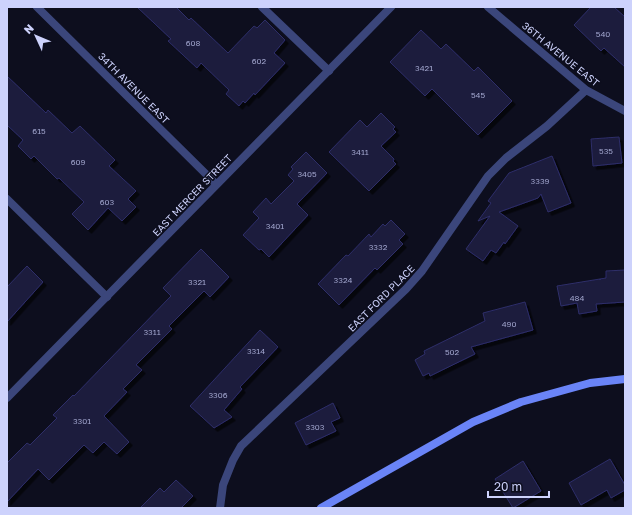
<svg xmlns="http://www.w3.org/2000/svg" width="632" height="515" font-family="'Golos Text',sans-serif">
<defs>
<filter id="shadow"><feDropShadow dx="3.5" dy="3.5" stdDeviation="0" flood-color="#0009"/></filter>
</defs>
<rect width="100%" height="100%" fill="#0d0e1e"/>
<!-- building -->
<path fill="#1a1b3e" stroke="#2e2e69" filter="url(#shadow)" d="M137,7h39l13,13 2,-2 37,35 26,-27 3,2 8,-8 20,20 -11,13 11,10 -30,32 -1,-2 -9,10 -2,-2 -4,5 -13,-12 3,-4 -28,-27 -4,5 -29,-27 3,-2z
M591,7h23l11,10v50l-21,-19 -3,3 -27,-26z
M421,30l20,19 5,-5 28,27 4,-4 34,34 -34,34 -46,-46 -7,7 -35,-34z
M7,76l39,37 2,-3 24,23 8,-7 35,34 -6,6 27,25 -8,8 8,8 -14,14 -14,-13 -20,22 -16,-16 12,-12 -25,-24 -2,1 -23,-23 -3,3 -13,-13 5,-6 -16,-15z
M381,113l14,14 -2,2 3,3 -15,14 13,13 -1,2 3,3 -27,27 -40,-39 31,-32 7,7z
M619,137l3,26 -29,3 -2,-27z
M306,152l21,21 -30,31 11,11 -39,42 -8,-8 -2,1 -16,-15 16,-17 -6,-6 13,-14 5,6 23,-23 -6,-6 5,-6 -2,-2z
M552,156l19,47 -23,9 -7,-18 -3,4 -39,14 19,14 -13,18 -1,-2 -8,11 -5,-3 -8,11 -17,-12 24,-33 -12,5 13,-18 -3,-2 21,-28z
M391,220l14,14 -6,6 4,4 -26,26 -2,-2 -36,37 -21,-21 28,-29 2,1 21,-22 2,3 12,-13 2,2z
M201,249l28,28 -19,20 -6,-6 -35,35 3,3 -36,36 6,5 -19,19 4,3 -23,24 25,26 -12,12 -13,-12 -11,11 -9,-8 -35,35 -11,-11 -31,33v-39l20,-20 3,2 27,-27 -4,-3 20,-20 1,1 97,-100 -8,-8z
M27,266l16,16 -36,40v-35z
M625,270v32l-29,2 1,7 -18,3 -2,-11 -16,3 -4,-20 43,-7v1v-1l6,-1v-7z
M525,302l8,28 -62,17 4,7 -45,22 -1,-3 -6,3 -8,-16 10,-6 -1,-3 61,-30 -2,-8z
M260,330l18,17 -38,40 2,2 -18,21 8,7 -18,11 -24,-22z
M333,403l7,15 -9,4 5,9 -30,14 -11,-22z
M610,459l15,26v5l-14,8 -4,-8 -26,15 -12,-22z
M523,461l18,30 -28,17 -18,-29z
M176,480l17,16 -12,12h-41l20,-20 4,4z"/>
<g fill="none" stroke-linecap="round" stroke-linejoin="round">
<!-- lane -->
<path stroke="#3b467b" stroke-width="8" d="M262,7l67,64
M7,199l100,98"/>
<!-- street -->
<path stroke="#3b467b" stroke-width="8" d="M37,7l179,177
M488,7l98,83 39,21
M7,398l384,-391
M220,508l3,-23 10,-25 8,-14 165,-157 16,-18 66,-95 18,-18 41,-32 39,-36"/>
<!-- secondary -->
<path stroke="#6a84f7" stroke-width="8" d="M321,508l152,-86 48,-20 69,-19 35,-4"/>
</g>
<g text-anchor="middle" stroke-width="3" stroke-linejoin="round" paint-order="stroke">
<!-- number labels -->
<g font-size="8" fill="#a0a4cc">
<text x="603" y="37">540</text>
<text x="193" y="46">608</text>
<text x="259" y="64">602</text>
<text x="424" y="71">3421</text>
<text x="478" y="98">545</text>
<text x="39" y="134">615</text>
<text x="606" y="154">535</text>
<text x="360" y="155">3411</text>
<text x="78" y="165">609</text>
<text x="307" y="177">3405</text>
<text x="540" y="184">3339</text>
<text x="107" y="205">603</text>
<text x="275" y="229">3401</text>
<text x="378" y="250">3332</text>
<text x="343" y="283">3324</text>
<text x="197" y="285">3321</text>
<text x="577" y="301">484</text>
<text x="509" y="327">490</text>
<text x="152" y="335">3311</text>
<text x="256" y="354">3314</text>
<text x="452" y="355">502</text>
<text x="218" y="398">3306</text>
<text x="82" y="424">3301</text>
<text x="315" y="430">3303</text>
</g>
<!-- street labels -->
<g font-size="10" fill="#cdd2fc" stroke="#0d0e1e">
<text transform="translate(561 54) rotate(39)" y="4">36TH AVENUE EAST</text>
<text transform="translate(134 88) rotate(45)" y="4">34TH AVENUE EAST</text>
<text transform="translate(192 195) rotate(-46)" y="4">EAST MERCER STREET</text>
<text transform="translate(381 298) rotate(-45)" y="4">EAST FORD PLACE</text>
</g>
</g>
<!-- border -->
<rect width="632" height="515" fill="none" stroke="#cdd2fc" stroke-width="16"/>
<!-- north arrow -->
<g transform="translate(36 36) rotate(314)" stroke="#0d0e1e" stroke-width="3" paint-order="stroke">
<path d="M0-3L7 15L0 10L-7 15Z" fill="#cdd2fc"/>
<text y="-6" font-size="11" font-weight="bold" text-anchor="middle" fill="#cdd2fc">N</text>
</g>
<!-- scale -->
<path d="M488 491v6h61v-6" fill="none" stroke="#cdd2fc" stroke-width="2"/>
<text x="494" y="491" font-size="12" fill="#cdd2fc" stroke="#0d0e1e" stroke-width="3" paint-order="stroke">20 m</text>
</svg>
